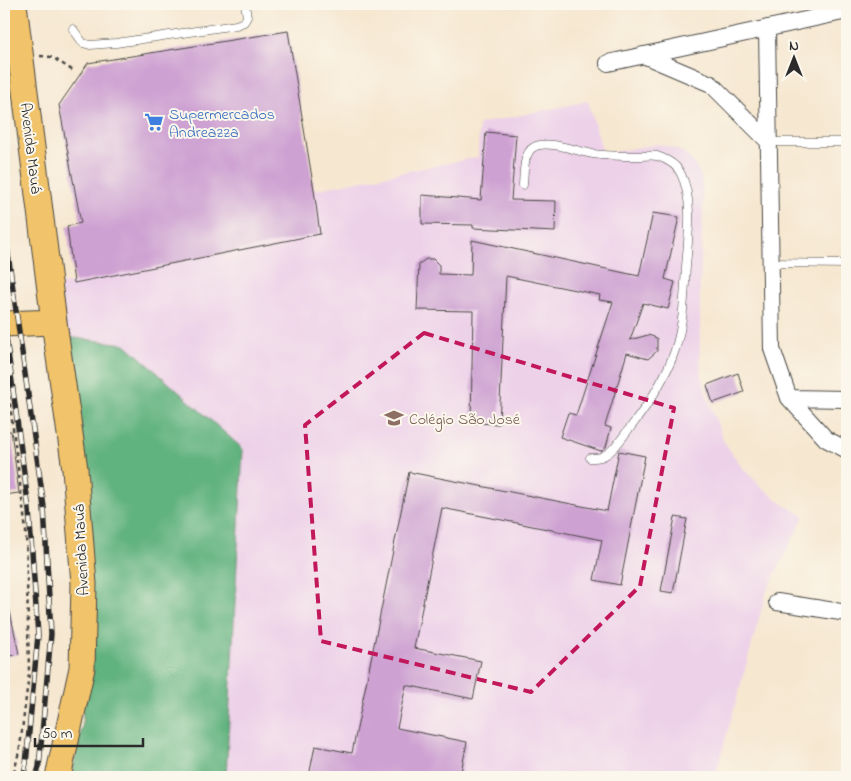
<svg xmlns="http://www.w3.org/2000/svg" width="851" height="781" font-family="'Indie Flower',sans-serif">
<rect width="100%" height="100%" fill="#fbf7ec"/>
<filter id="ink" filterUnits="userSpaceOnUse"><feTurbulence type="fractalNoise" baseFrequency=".02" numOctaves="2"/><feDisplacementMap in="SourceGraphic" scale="10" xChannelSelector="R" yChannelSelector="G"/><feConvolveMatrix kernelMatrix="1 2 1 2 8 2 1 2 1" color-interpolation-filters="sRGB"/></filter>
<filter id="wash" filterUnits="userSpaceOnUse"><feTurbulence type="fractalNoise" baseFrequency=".0096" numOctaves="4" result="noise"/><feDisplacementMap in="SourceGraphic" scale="20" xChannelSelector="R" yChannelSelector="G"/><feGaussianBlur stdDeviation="1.12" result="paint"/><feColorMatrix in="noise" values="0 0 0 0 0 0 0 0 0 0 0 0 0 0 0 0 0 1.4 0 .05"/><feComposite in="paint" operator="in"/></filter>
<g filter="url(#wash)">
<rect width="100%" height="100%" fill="#f6e7d0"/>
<!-- built -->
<path fill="#edd1e9" d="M588,101l15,53 55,-10 15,4 10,4 9,9 6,9 3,8 2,25 -3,83v69l1,18 5,20 18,49 20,28 19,18 20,16 21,12 -37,74 -52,187h-644l12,-55 -23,-438 14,-1 246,-49 -6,-44 164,-33 1,-33z"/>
<!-- forest -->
<path fill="#61b27e" stroke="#466e54" d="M66,337l59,7 118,105 -17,328h-155l12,-55z"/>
<g id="blocks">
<!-- building -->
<path fill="#cda1d2" d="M288,31l26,159 6,44 -246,49 -7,-57 14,-3 -22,-118 29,-42z
M486,132l30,3 -5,65 45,1 -1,31 -82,-4v-3l-51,-1v-29l59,5z
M653,213l26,4 -14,62 10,3 -7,27 -25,-6 -13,37 18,-5 9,3v13l-9,8 -21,-6 -22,73 6,2 -5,19 -5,4 -41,-14 8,-24 8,2 37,-113 -14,-2 1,-5 -94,-19 -7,148 -28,-1 2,-112 -56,-1 2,-46 7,-5h7l6,6v9l32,1 1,-35 167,36z
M738,373l6,19 -31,11 -6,-18z
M4,431h7l8,62 -15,2z
M619,451l26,5 -25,129 -26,-5 8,-40 -160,-32 -28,140 67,13 -8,38 -67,-14 -9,43 70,14 -7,35h-144l-7,-1 6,-30 37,7 57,-281 198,39z
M675,517l12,2 -14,74 -12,-2z
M4,607h5l10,47 -15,3z"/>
</g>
</g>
<g filter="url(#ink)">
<use href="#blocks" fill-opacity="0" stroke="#494744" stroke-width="1"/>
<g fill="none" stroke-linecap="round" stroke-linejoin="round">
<!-- lane casing -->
<g stroke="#494744" stroke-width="9">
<path id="lane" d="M73,29l10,14 7,2 26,-2 120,-18 8,-3 3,-5 -2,-13
M769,142h78
M523,185c1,-12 0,-32 11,-38 13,-8 45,5 59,7 15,2 31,2 46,2 6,0 13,-1 18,0 9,3 20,9 24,18 13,26 7,65 5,93 -2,28 -2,56 -11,83 -9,28 -27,55 -45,78 -8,9 -17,25 -29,29 -3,1 -8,1 -11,1
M770,263l77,1"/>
</g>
<!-- street casing -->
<g stroke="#494744" stroke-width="18">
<path id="street" d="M767,28l5,321 17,49 37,41 21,11
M643,55l68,29 58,58
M608,63l239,-52
M789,398l58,1
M777,602l70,11"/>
</g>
<!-- primary casing -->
<g stroke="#494744" stroke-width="27">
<path id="primary" d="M14,4l40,318 21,147 9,115 -2,84 -24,109
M4,324l50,-2"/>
</g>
<!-- path -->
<path stroke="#494744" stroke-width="2.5" stroke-dasharray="4 4" stroke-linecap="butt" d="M40,56l12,1 23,15
M4,372l4,17 18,142 3,142 -9,74 -7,30"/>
<!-- lane -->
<use href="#lane" stroke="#fff" stroke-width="8"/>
<!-- street -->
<use href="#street" stroke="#fff" stroke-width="16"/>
<!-- primary -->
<use href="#primary" stroke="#f1c36a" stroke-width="25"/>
<!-- rail casing -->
<g stroke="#2b2b2b" stroke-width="5.5">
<path id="rail" d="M4,226l40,281 7,127 -12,133 -3,10
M4,322l25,188 9,125 -12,129 -3,13"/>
</g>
<!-- rail -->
<use href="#rail" stroke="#fbf7ec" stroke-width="4" stroke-dasharray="11" stroke-linecap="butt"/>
</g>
</g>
<!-- marked area -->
<path fill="none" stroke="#c2185b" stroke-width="4" stroke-dasharray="10 6" stroke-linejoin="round" d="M424,333l250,75 -34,178 -109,106 -210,-51 -16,-216z"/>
<!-- icons -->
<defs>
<g id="supermarket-bare" transform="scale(1.5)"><path d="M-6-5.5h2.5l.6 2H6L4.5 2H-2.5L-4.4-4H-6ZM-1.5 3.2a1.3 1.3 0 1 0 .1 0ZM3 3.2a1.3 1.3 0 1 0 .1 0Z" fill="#3f7fe0" stroke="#fbf7ec" stroke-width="2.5" paint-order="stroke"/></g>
<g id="school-bare" transform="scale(1.5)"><path d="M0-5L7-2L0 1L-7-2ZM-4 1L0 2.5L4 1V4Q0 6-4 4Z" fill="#8d6e63" stroke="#fbf7ec" stroke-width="2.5" paint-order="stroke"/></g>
</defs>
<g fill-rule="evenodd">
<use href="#supermarket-bare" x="154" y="122"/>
<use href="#school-bare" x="394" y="418"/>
</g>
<g text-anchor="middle" stroke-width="4" stroke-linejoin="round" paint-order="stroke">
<!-- shop labels -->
<g font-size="16" fill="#366cbe" stroke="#fbf7ec" text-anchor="start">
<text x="169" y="119">Supermercados<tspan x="169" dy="18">Andreazza</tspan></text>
</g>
<!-- street labels -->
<g font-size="16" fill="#2b2b2b" stroke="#fbf7ec">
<text transform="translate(32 148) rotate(83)" y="6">Avenida Mauá</text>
<text transform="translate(80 550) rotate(-93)" y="6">Avenida Mauá</text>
</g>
<!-- education labels -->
<g font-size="16" fill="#785e54" stroke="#fbf7ec" text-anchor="start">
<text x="409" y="424">Colégio São José</text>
</g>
</g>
<!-- margin -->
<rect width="851" height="781" fill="none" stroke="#fbf7ec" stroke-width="20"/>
<!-- north arrow -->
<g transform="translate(794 58)" stroke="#fbf7ec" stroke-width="4" paint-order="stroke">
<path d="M0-4L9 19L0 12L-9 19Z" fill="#2b2b2b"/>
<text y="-8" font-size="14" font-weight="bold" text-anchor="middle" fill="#2b2b2b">N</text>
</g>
<!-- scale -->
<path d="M35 738v8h108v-8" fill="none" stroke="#2b2b2b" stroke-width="2.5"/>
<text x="42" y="738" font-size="15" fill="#2b2b2b" stroke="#fbf7ec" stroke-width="4" paint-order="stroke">50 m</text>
</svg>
